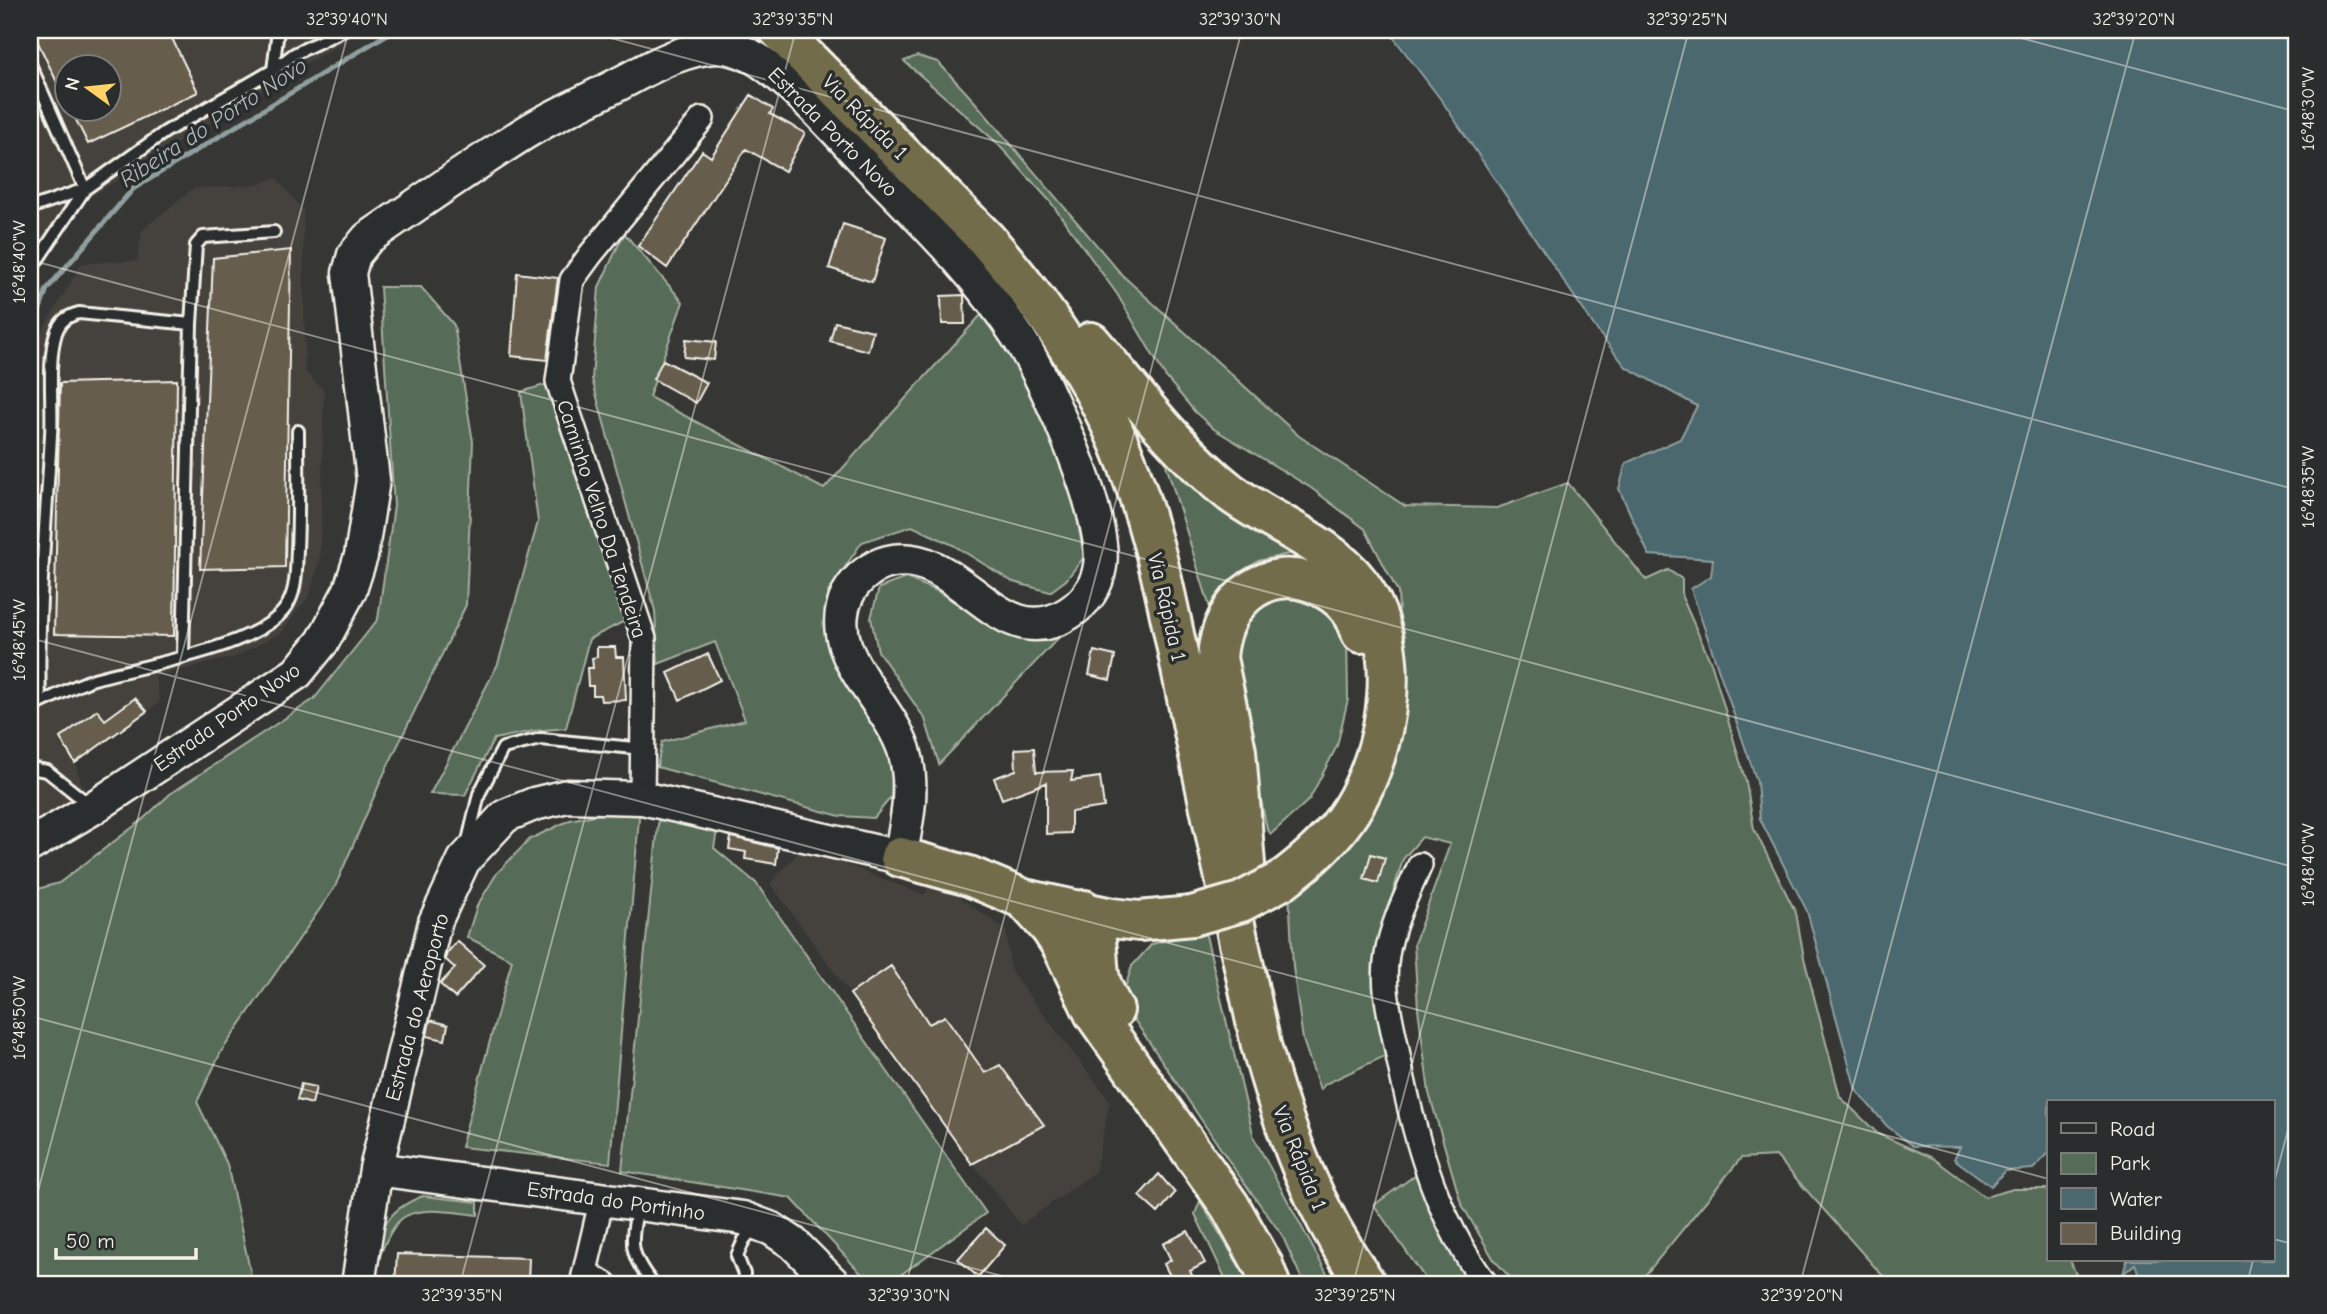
<svg xmlns="http://www.w3.org/2000/svg" width="2327" height="1314" font-family="'Comic Neue',sans-serif">
<rect width="100%" height="100%" fill="#363734"/>
<filter id="ink" filterUnits="userSpaceOnUse"><feTurbulence type="fractalNoise" baseFrequency=".0143" numOctaves="2"/><feDisplacementMap in="SourceGraphic" scale="14" xChannelSelector="R" yChannelSelector="G"/><feConvolveMatrix kernelMatrix="1 2 1 2 8 2 1 2 1" color-interpolation-filters="sRGB"/></filter>
<g filter="url(#ink)">
<!-- built -->
<path fill="#44423c" fill-rule="evenodd" d="M30,30h334l-64,37 -219,136 -51,84zM66,66h42v42h-42z
M276,178l27,32 2,161 19,20 -4,166 -10,37 -29,39 -46,24 -80,19 5,26 -85,61 11,34 -56,32v-473l2,-8 50,-85 55,-2 5,-31 50,-41 65,-4z
M803,848l121,47 10,-16 72,51 5,42 99,129 -15,71 -74,53 -54,-69 -197,-273z"/>
<!-- green -->
<path fill="#566c58" stroke="#a5aea0" stroke-width="2" d="M917,56l21,6 36,39 148,174 177,161 106,70 92,2 71,-25 78,97 22,-10 14,9v18l30,68 34,117 8,47 42,84 8,45 36,139 38,37 55,24 52,39 28,-8h33l3,3v68h21l10,24h-190l-114,-128 -35,2 -103,126h-122l-22,-24 -33,-57 -32,-110 -11,-84 -4,-65 36,-100 -28,-7 -19,22 -19,64 -10,58 11,75 -60,28 -5,6 -17,-50 -10,-73 -4,-75 113,-222 -4,-78 -33,-63 -54,-41 -97,-59 -19,-17 -30,-36 -48,-82 -68,-94 -54,-59 -91,-80z
M624,233l59,69 -34,95 175,92 165,-183 27,42 54,131 14,78 -18,23 -16,12 -37,-10 -60,-37 -41,-19 -50,16 -34,50 10,66 44,64 11,41 -2,34 -17,21 -34,-2 -183,-49 5,-25 83,-22 -30,-78 -57,22 -3,-53 -63,-232 7,-92z
M380,287h41l33,38 19,117 -7,163 -84,173 -47,109 -114,165 -24,50 30,62 26,120h-223v-393l29,-8 82,-62 29,-27 144,-95 64,-80 16,-113z
M554,382l40,117 31,122 -36,18 -23,89 -32,3 -40,8 -29,56 -35,-1 68,-130 40,-142 -17,-130z
M1157,435l154,114 -53,12 -26,23 -19,34z
M906,578l31,13 53,34 73,8 -124,131 -14,-45 -47,-68 -7,-33 8,-30z
M1287,592h30l30,42 1,65 -11,47 -28,54 -38,34 -4,-5 -34,-166 2,-30 21,-25z
M640,806l-30,357 -149,-16 51,-187 -45,-23 10,-31 20,-33 33,-34 40,-19z
M659,816l58,14 -3,18 42,35 230,330 -98,71h-17l-80,-86 -169,-27z
M1205,931l49,207 73,136 8,10h-31l-22,-49 -47,-65 -114,-170 11,-34 20,-22z
M1418,1173l44,100 9,11h-42l-55,-79z
M423,1196l55,6v13c-22,-2 -63,-11 -79,6 -11,12 -17,30 -23,44 4,-38 10,-55 47,-69z
M1200,1201l50,83h-22l-33,-70z"/>
<!-- water -->
<path fill="#4b686e" stroke="#8f9f9f" stroke-width="2" d="M1388,30h909v1254h-162l3,-12 -3,-8 -12,10 4,-14h146v-158h-224v51l-16,16 -28,2 -14,15 -37,-27 6,-12 -47,-1 -26,-20 -31,-36 -49,-179 -47,-92 -3,-37 -66,-193 20,-13 2,-17 -64,-4 -30,-66 7,-26 54,-24 17,-33 -71,-39 -27,-34 -157,-232z"/>
<g fill="none" stroke-linecap="round" stroke-linejoin="round">
<!-- stream -->
<path stroke="#8f9f9f" stroke-width="5" d="M30,337l17,-48 86,-100 261,-159"/>
</g>
<!-- building -->
<path fill="#665d4e" stroke="#f4f1e8" stroke-width="2" d="M32,30h136l30,62 -110,52 -18,-36h38v-42h-42v35z
M751,95l22,14 -3,5 35,19 -20,38 -39,-22 -79,119 -29,-22 64,-95 9,6z
M843,224l43,14 -14,44 -43,-14z
M291,250l-6,317 -85,2 13,-311z
M517,273l41,5 -11,82 -36,-4z
M964,295l1,29h-23l-1,-28z
M835,322l38,9 -5,20 -38,-10z
M686,339l30,3 -2,18 -30,-3z
M663,360l44,23 -11,20 -43,-24z
M177,380l-3,256 -120,-2 6,-251z
M597,647h18l1,10h8l2,43 -25,1 -1,-6h-7v-9h-5l-1,-18h6l-1,-10 5,-1z
M1094,651l21,5 -5,24 -21,-5z
M708,654l12,26 -40,20 -12,-27z
M135,698l12,13 -72,52 -15,-25 37,-28 8,10z
M1034,748l2,24 37,-1 -2,10 29,-4 4,30 -33,5v21l-25,1v-51l-44,16 -8,-21 22,-8 -1,-21z
M731,837l47,11 -2,16 -31,-5 1,-7 -17,-3z
M1371,854l14,4 -7,25 -14,-4z
M457,941l27,24 -29,33 -15,-14 15,-16 -10,-9 2,-6z
M891,966l38,58 16,-8 40,57 15,-8 44,60 -72,39 -122,-170z
M430,1020l18,5 -3,15 -18,-4z
M301,1084l15,3 -4,17 -15,-4z
M1159,1174l16,19 -17,20 -19,-17z
M986,1228l19,17 -27,32 -20,-18z
M1188,1231l17,32 -15,8 6,13h-22l-10,-20 7,-4 -8,-16z
M397,1254l132,4 -1,26h-133z"/>
<g fill="none" stroke-linecap="round" stroke-linejoin="round">
<!-- lane casing -->
<g stroke="#f4f1e8" stroke-width="16">
<path id="lane" d="M30,64l55,125 -55,82
M273,70l5,-40
M30,208l55,-19 80,-57 108,-62 21,-16 50,-24
M183,657l8,-333
M40,703c18,-8 36,-18 54,-24 46,-13 175,-33 195,-77 8,-16 7,-36 8,-53 2,-39 1,-78 1,-118
M30,708l10,-5c-3,-90 6,-179 11,-268 2,-31 -4,-73 5,-102 4,-12 11,-17 23,-20l112,11 5,-79 7,-8 71,-5
M30,768l17,3 44,35
M468,841l11,-47 24,-46 38,-9 103,10
M638,1206c-8,38 -9,48 15,78
M744,1274l-7,-18 7,-16 12,-14"/>
</g>
<!-- street casing -->
<g stroke="#f4f1e8" stroke-width="28">
<path id="street" d="M642,798l2,-159 -86,-258 14,-101 19,-26 111,-135
M1420,865c-13,30 -28,58 -33,90 -5,29 2,57 8,85 16,84 38,175 91,244
M585,1272l20,12
M582,1284l20,-86"/>
</g>
<!-- secondary casing -->
<g stroke="#f4f1e8" stroke-width="37">
<path id="secondary" d="M30,845l63,-37 204,-135 26,-32 27,-51 11,-34 12,-76 -24,-207 5,-18 14,-17c53,-36 105,-73 160,-107 28,-17 60,-31 89,-46 31,-16 65,-37 101,-38 18,-1 40,11 53,22 37,29 69,66 101,100 53,54 107,107 148,171 27,42 88,179 80,226 -3,20 -14,36 -31,47 -70,46 -109,-68 -181,-51 -16,4 -31,16 -39,30 -31,58 38,106 55,158 11,36 3,72 -4,107l-258,-59 -75,-2 -33,8 -29,12 -41,44 -29,62 -59,247 -18,115
M376,1169l367,49 29,11 21,14 41,41"/>
</g>
<!-- highway casing -->
<g stroke="#f4f1e8" stroke-width="44">
<path id="highway" d="M779,30l207,209c49,56 92,116 124,184 43,91 60,192 80,290 23,111 47,221 71,332 24,88 52,164 105,239
M1091,342c44,52 86,109 140,151 42,31 97,49 129,91 46,62 29,165 -9,226 -18,29 -43,51 -70,71
M900,857l69,19 55,23 88,19 27,3 53,-5
M1245,864l-9,-113 -19,-93c4,-61 55,-101 112,-67 16,10 27,23 32,42
M1024,899l26,29 12,18 32,67 136,193 33,59 7,19
M1084,910c15,18 12,41 15,64 2,13 8,24 15,36"/>
</g>
<!-- lane -->
<use href="#lane" stroke="#2a2d2e" stroke-width="10"/>
<!-- street -->
<use href="#street" stroke="#2a2d2e" stroke-width="23"/>
<!-- secondary -->
<use href="#secondary" stroke="#2a2d2e" stroke-width="32"/>
<!-- highway -->
<use href="#highway" stroke="#736c4b" stroke-width="38"/>
<!-- highway-bridge casing -->
<g stroke="#f4f1e8" stroke-width="44" stroke-linecap="butt">
<path id="highway-bridge" d="M1192,916l49,-14 40,-21"/>
</g>
<!-- highway-bridge -->
<use href="#highway-bridge" stroke="#736c4b" stroke-width="38"/>
</g>
</g>
<!-- ticks -->
<path fill="none" stroke="#f4f1e8" stroke-width="2" stroke-opacity="0.45" d="M581,30l1716,460M1991,30l306,82M30,260l2267,608M30,638l2019,541M30,1016l1002,268M2273,1187l24,-92M30,1221l319,-1191M2273,1239l24,6M460,1284l336,-1254M906,1284l336,-1254M1353,1284l336,-1254M1800,1284l336,-1254M2247,1284l6,-24"/>
<g text-anchor="middle" stroke-width="7" stroke-linejoin="round" paint-order="stroke">
<!-- street labels -->
<g font-size="21" fill="#f4f1e8" stroke="#2a2d2e">
<text transform="translate(865 117) rotate(45)" y="7">Via Rápida 1</text>
<text transform="translate(833 132) rotate(45)" y="7">Estrada Porto Novo</text>
<text transform="translate(602 519) rotate(72)" y="7">Caminho Velho Da Tendeira</text>
<text transform="translate(1167 607) rotate(77)" y="7">Via Rápida 1</text>
<text transform="translate(227 717) rotate(-35)" y="7">Estrada Porto Novo</text>
<text transform="translate(417 1007) rotate(-75)" y="7">Estrada do Aeroporto</text>
<text transform="translate(1300 1158) rotate(68)" y="7">Via Rápida 1</text>
<text transform="translate(616 1201) rotate(8)" y="7">Estrada do Portinho</text>
</g>
<!-- water labels -->
<g font-size="23" font-style="italic" fill="#b0bab7" stroke="#2a2d2e">
<text transform="translate(213 122) rotate(-33)" y="8">Ribeira do Porto Novo</text>
</g>
</g>
<!-- margin -->
<rect width="2327" height="1314" fill="none" stroke="#2a2d2e" stroke-width="77"/>
<!-- legend -->
<rect x="2047" y="1100" width="228" height="161" fill="#2a2d2e" stroke="#7b7b78" stroke-width="2"/>
<rect x="2061" y="1123" width="35" height="10" fill="#2a2d2e" stroke="#7b7b78" stroke-width="2"/>
<text x="2110" y="1136" font-size="21" fill="#f4f1e8">Road</text>
<rect x="2061" y="1153" width="35" height="21" fill="#566c58" stroke="#7b7b78" stroke-width="2"/>
<text x="2110" y="1170" font-size="21" fill="#f4f1e8">Park</text>
<rect x="2061" y="1188" width="35" height="21" fill="#4b686e" stroke="#7b7b78" stroke-width="2"/>
<text x="2110" y="1206" font-size="21" fill="#f4f1e8">Water</text>
<rect x="2061" y="1223" width="35" height="21" fill="#665d4e" stroke="#7b7b78" stroke-width="2"/>
<text x="2110" y="1240" font-size="21" fill="#f4f1e8">Building</text>
<!-- north arrow -->
<g transform="translate(88 88) rotate(285)"><circle r="33" fill="#2a2d2e" stroke="#7b7b78" stroke-width="2"/>
<path d="M0-5L12 26L0 18L-12 26Z" fill="#ffd166"/>
<text y="-10" font-size="19" font-weight="bold" text-anchor="middle" fill="#f4f1e8">N</text>
</g>
<!-- scale -->
<path d="M56 1248v10h140v-10" fill="none" stroke="#f4f1e8" stroke-width="3.5"/>
<text x="66" y="1248" font-size="21" fill="#f4f1e8" stroke="#2a2d2e" stroke-width="5" paint-order="stroke">50 m</text>
<rect x="38" y="38" width="2250" height="1238" fill="none" stroke="#f4f1e8" stroke-width="2.5"/>
<g font-size="18" text-anchor="middle" fill="#f4f1e8">
<text x="347" y="25">32°39'40"N</text>
<text x="793" y="25">32°39'35"N</text>
<text x="1240" y="25">32°39'30"N</text>
<text x="1687" y="25">32°39'25"N</text>
<text x="2134" y="25">32°39'20"N</text>
<text transform="translate(2308 109) rotate(-90)" y="6">16°48'30"W</text>
<text transform="translate(19 262) rotate(-90)" y="6">16°48'40"W</text>
<text transform="translate(2308 487) rotate(-90)" y="6">16°48'35"W</text>
<text transform="translate(19 640) rotate(-90)" y="6">16°48'45"W</text>
<text transform="translate(2308 865) rotate(-90)" y="6">16°48'40"W</text>
<text transform="translate(19 1018) rotate(-90)" y="6">16°48'50"W</text>
<text x="462" y="1301">32°39'35"N</text>
<text x="909" y="1301">32°39'30"N</text>
<text x="1355" y="1301">32°39'25"N</text>
<text x="1802" y="1301">32°39'20"N</text>
</g>
</svg>
